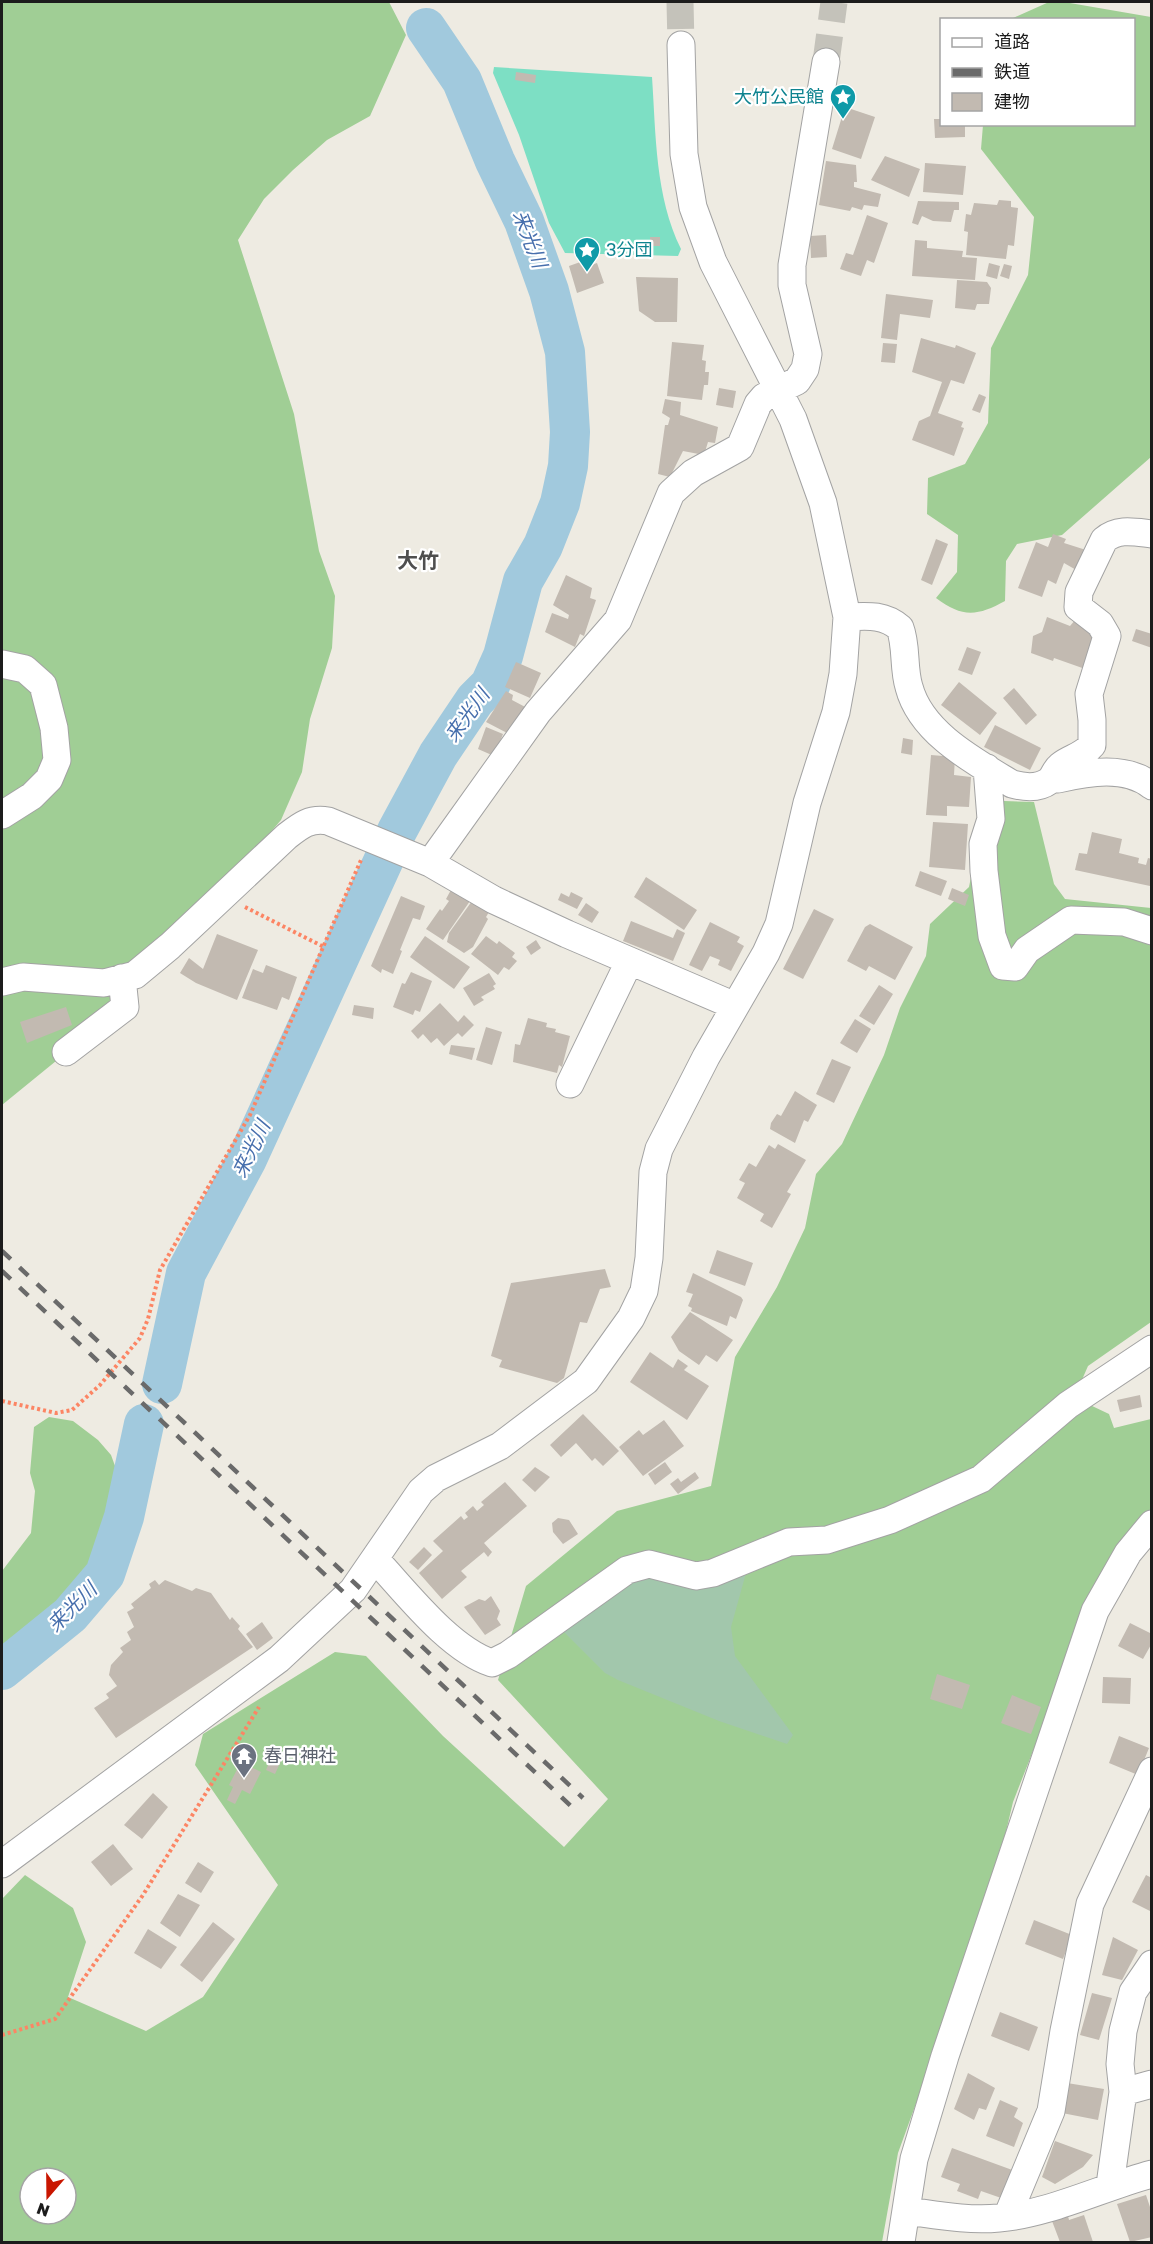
<svg xmlns="http://www.w3.org/2000/svg" width="1153" height="2244" font-family="'Golos Text','Noto Sans JP',sans-serif">
<rect width="100%" height="100%" fill="#eeebe2"/>
<!-- forest -->
<path fill="#a0ce95" fill-rule="evenodd" d="M2,2h387l17,33 -36,81 -43,24 -34,30 -29,29 -26,41 56,174 25,137 16,45 -3,52 -22,71 -8,53 -21,48 -38,45 -160,174 -81,66z
M1049,2h15l87,15v440l-89,78 -45,9 -11,17 -1,40c-27,15 -43,17 -69,-3l21,-26 1,-37 -31,-21 1,-36 37,-14 23,-41 3,-75 37,-73 6,-58 -53,-68 2,-24 151,-1v-104l-123,-1z
M1004,801l30,1 20,82 11,15 86,9v414l-63,44 -7,16 9,23 19,9 5,14 37,-9v94l-53,72 -85,217 -24,101 -91,250 -16,89h-880v-343l23,-24 48,33 13,34 -18,55 78,34 57,-34 75,-112 -83,-120 8,-31 132,-82 31,4 77,80 121,111 44,-48 -110,-119 28,-94 91,-75 94,-25 24,-129 42,-70 28,-59 11,-54 26,-30 42,-89 16,-47 26,-52 4,-32 39,-37 11,-55zM30,2178h36v36h-36z
M49,1417l24,4 25,19 13,15 11,30 -13,48 -15,35 -15,20 -39,37 -38,30v-84l29,-38 4,-42 -5,-18 4,-46z"/>
<!-- cemetery -->
<path fill="#a2c7ac" d="M746,1573l-15,54 4,29 58,79 -6,9 -68,-23 -101,-41 -13,-7 -41,-41 54,-45 31,-13z"/>
<!-- pitch -->
<path fill="#7ddfc4" d="M494,67l158,10c4,58 3,119 29,172l-3,7 -113,-3 -16,-30 -30,-88 -26,-62z"/>
<g fill="none" stroke-linecap="round" stroke-linejoin="round">
<!-- river -->
<path stroke="#a1c9dd" stroke-width="40" d="M162,1384l24,-111 61,-114 150,-328 41,-76 37,-55 15,-15 13,-29 20,-75 20,-35 17,-43 8,-37 2,-34 -5,-80 -16,-61 -25,-70 -29,-60 -33,-80 -36,-53
M2,1670l68,-55 35,-41 19,-57 20,-93"/>
</g>
<!-- building -->
<path fill="#c2bab1" d="M516,72l20,3 -1,8 -20,-3z
M845,107l30,10 -14,42 -29,-10z
M934,119h8v5h23v13l-30,1z
M885,156l35,13 -11,28 -38,-17z
M826,161l30,4 1,17h-3v5l27,7 -3,13 -14,-2 -2,5 -10,-3 -2,4 -31,-6z
M925,163l41,3 -3,29 -40,-3z
M999,200l12,1v6l7,1 -4,38 -6,-1 -2,14 -40,-4 2,-23 -4,-1 2,-17 5,1 3,-12 23,2z
M918,201l41,1v8h-5l-3,12 -18,-1 -11,-5 -4,9 -6,-2z
M867,215l21,8 -14,40 -7,-3 -6,16 -21,-7 6,-16 7,2z
M826,235l1,22 -16,1 -1,-22z
M650,237h10v9h-10z
M915,240l12,1v7l36,3 -1,6 15,1 -2,22 -63,-4z
M586,260l2,6 9,-3 7,20 -27,10 -8,-27z
M989,263l11,3 -3,13 -11,-3z
M1004,264l8,2 -3,13 -9,-3z
M636,277l42,1 -1,44h-22l-16,-11z
M957,280l30,2 4,6 -2,16h-12l-2,6 -20,-2z
M886,294l47,6 -3,18 -30,-4 -3,26 -16,-2z
M921,338l34,10 1,-3 20,8 -12,31 -13,-4 -13,33 25,9 -2,5 3,1 -10,28 -42,-16 7,-19 11,-5 12,-34 -30,-10z
M672,342l32,3 -2,15 4,1 -1,11h4l-1,13h-4l-2,15 -35,-4z
M883,343l14,1 -2,19 -14,-1z
M719,388l17,3 -3,17 -17,-3z
M979,394l7,3 -6,16 -8,-3z
M665,399l16,3 -1,13 38,12 -3,16 -7,-1 -4,13 -21,-4 -13,26 -12,-3 7,-49h3l2,-7 -8,-5z
M1053,534l13,5 -2,4 22,7 -8,21 -14,-8 -8,21 -8,-4 -6,17 -24,-9 18,-46 12,5z
M936,539l12,5 -16,41 -11,-5z
M566,575l26,13 -2,10 6,2 -12,36 -4,-2 -5,13 -30,-15 7,-19 16,6 1,-4 -16,-10z
M1047,617l23,9 6,-7 25,16 -13,35 -34,-12 -1,3 -22,-8 2,-17 9,-4z
M1136,629l16,5v14l-20,-7z
M967,647l14,5 -9,23 -14,-5z
M516,662l25,11 -11,25 -25,-11z
M959,682l38,31 -17,22 -39,-30z
M1014,688l23,27 -11,10 -23,-27z
M506,691l7,4 -1,5 17,9 -18,26 -25,-13z
M995,725l46,23 -11,22 -46,-23z
M486,727l17,7 -9,22 -16,-7z
M903,738l10,2 -1,15 -11,-2z
M931,755l24,2 -1,18 17,2 -2,30 -22,-1v10l-21,-1z
M933,822l35,2 -3,46 -36,-3z
M1092,832l30,7 -3,14 20,5 -1,5 8,2 2,-7 4,1 -2,27 -75,-16 4,-17 8,1z
M920,871l27,10 -6,15 -26,-10z
M646,877l51,33 -13,20 -50,-33z
M452,888l18,13 -27,39 -17,-11 14,-20 2,2 7,-10 -3,-2z
M952,888l17,7 -4,11 -17,-7z
M571,892l12,6 -6,11 -19,-9 3,-7 8,4z
M401,896l24,10 -5,14 -7,-2 -13,32 2,1 -9,23 -11,-5 -1,4 -10,-7z
M472,901l17,11 -3,5 2,2 -15,28 -9,6 -17,-11 2,-9z
M586,903l13,9 -7,11 -14,-8z
M814,909l20,10 -31,60 -20,-10z
M631,921l42,17 4,-9 8,4 -12,28 -50,-20z
M710,922l30,15 -3,5 7,4 -13,25 -13,-6 2,-5 -10,-4 -8,15 -13,-6z
M870,924l43,23 -18,33 -26,-14 -3,5 -19,-10 18,-34z
M217,934l41,16 -21,50 -41,-17 -16,-10 9,-15 14,11z
M425,936l45,31 -16,22 -44,-32z
M486,936l11,8 2,-3 16,12 -3,4 5,4 -8,9 -5,-3 -6,8 -27,-21z
M536,940l5,8 -10,7 -5,-8z
M266,965l31,12 -8,23 -7,-3 -5,13 -35,-12 11,-29 10,4z
M411,972l21,9 -12,31 -5,-2 -2,5 -20,-8 9,-24 3,1z
M489,973l7,11 -3,2 2,3 -14,8 3,3 -10,6 -11,-18z
M879,985l14,9 -19,31 -15,-9z
M440,1003l18,19 6,-7 10,10 -12,12 -4,-4 -14,13 -7,-8 -6,5 -8,-9 -5,5 -7,-8z
M354,1005l20,3 -1,11 -21,-4z
M66,1007l6,18 -45,18 -7,-21z
M528,1018l19,5 -1,4 10,2 -1,3 15,4 -8,31 -3,-2 -2,8 -44,-11 2,-18 5,1z
M855,1019l16,10 -14,24 -17,-10z
M486,1027l16,5 -10,33 -16,-5z
M451,1045l24,3 -3,12 -23,-6z
M832,1059l19,8 -17,36 -18,-9z
M795,1091l22,14 -9,17 -4,-2 -9,23 -25,-14 1,-6 6,-9 4,2z
M778,1144l28,16 -19,32 4,2 -19,34 -12,-7 4,-7 -27,-16 8,-15 -6,-3 10,-17 7,4 13,-22 6,4z
M717,1250l36,13 -8,23 -36,-13z
M605,1269l6,18 -11,2 -13,34 -7,-1 -16,56 -7,5 -58,-16 3,-7 -11,-4 20,-73z
M693,1273l48,24 2,3 -7,19 -6,-3 -3,10 -36,-15 1,-3 -4,-2 5,-12 -7,-2z
M690,1312l43,28 -16,22 -11,-7 -7,10 -20,-14 -8,-14z
M650,1352l23,16 5,-9 10,7 -4,4 25,16 -22,34 -57,-38z
M1140,1395l2,12 -22,5 -3,-12z
M583,1414l36,37 -16,15 -8,-8 -3,3 -16,-18 -15,14 -11,-12z
M664,1420l20,26 -41,30 -24,-29 20,-17 4,5z
M665,1462l7,10 -17,13 -7,-11z
M535,1467l15,10 -15,15 -13,-12z
M695,1472l4,6 -21,16 -8,-10 8,-6 3,4z
M505,1482l22,24 -43,37 8,9 -4,5 -4,-5 -23,19 6,6 -25,22 -23,-26 24,-22 -10,-10 28,-25 3,4 4,-3 -3,-4 8,-7 4,5 7,-6 -3,-3z
M558,1518l11,2 9,14 -15,10 -10,-12 -1,-9z
M424,1547l8,8 -14,15 -9,-8z
M155,1580l4,5 6,-5 27,11 4,-3 15,5 19,27 2,-3 8,9 -2,3 15,18 -137,91 -22,-30 15,-10 -3,-4 11,-8 -8,-11 2,-10 12,-13 -3,-4 11,-8 -4,-8 7,-5 -7,-15 7,-4 -3,-4 20,-16 -2,-4z
M491,1596l9,15 -3,8 4,6 -16,10 -21,-28 15,-8 6,2z
M262,1622l11,16 -16,12 -11,-16z
M1130,1623l22,11v9l-9,16 -25,-13z
M937,1674l33,11 -8,24 -32,-10z
M1103,1677l28,1 -1,26 -28,-1z
M1012,1695l29,12 -10,27 -30,-11z
M1119,1736l30,12 -11,27 -29,-12z
M272,1755l10,4 -7,15 -9,-4z
M241,1762l20,10 -11,22 -8,-4 -7,14 -8,-4 6,-13 -4,-2z
M153,1793l15,14 -26,32 -18,-14z
M113,1844l20,25 -22,17 -20,-24z
M198,1862l16,10 -13,21 -16,-10z
M1146,1875l6,3v34l-20,-10z
M178,1894l22,11 -20,32 -20,-14z
M1034,1920l38,15 -9,24 -38,-15z
M213,1922l22,17 -33,43 -22,-17z
M148,1929l29,18 -16,22 -27,-16z
M1113,1937l25,13 -16,30 -20,-5z
M1092,1993l20,5 -13,42 -19,-5z
M1000,2012l38,15 -9,24 -38,-15z
M968,2073l27,15 -9,22 -7,-2 -5,12 -20,-11z
M1067,2083l37,6 -6,31 -36,-7z
M1000,2100l18,8 -4,9 9,6 -9,24 -28,-11z
M1055,2141l38,14 -10,12 -28,17 -13,-7z
M952,2148l63,23 -11,28 -23,-8 -3,8 -21,-8 3,-7 -19,-7z
M1146,2195l6,18v24l-22,5 -13,-38z
M1084,2215l9,27h-33l-8,-21 16,-5 1,4z"/>
<g fill="none" stroke-linecap="round" stroke-linejoin="round">
<!-- minor-tunnel -->
<path stroke="#c4c2ba" stroke-width="27" stroke-dasharray="27 14" stroke-linecap="butt" d="M680,2l1,43
M826,62l8,-60"/>
<!-- minor casing -->
<g stroke="#a3a3a3" stroke-width="29">
<path id="minor" d="M847,617c20,-1 37,-3 53,11 7,18 3,40 9,59 12,46 65,74 103,97 11,3 26,5 37,-3 5,-4 6,-11 11,-15 11,-9 22,-9 32,-21v-25l-3,-26 18,-58 -7,-12 -22,-17 1,-15 25,-52c14,-12 30,-8 48,-6
M2,664l23,5 18,16 11,43 3,32 -8,19 -17,17 -30,19
M987,768l4,51 -8,25 1,27 8,65 11,30 12,1 12,-17 44,-30 53,2 28,9
M1058,779c30,-7 68,-14 94,7
M430,863l108,-151 80,-92 53,-127 22,-20 47,-26 18,-43 6,-7 33,-16 8,-12 3,-15 -16,-69v-20l34,-203
M2,982l21,-5 81,6 31,-8 35,-29 117,-110c14,-11 23,-18 41,-15l102,42 64,37 73,34 168,72
M66,1052l59,-45 -3,-29
M570,1084l59,-122
M375,1559c31,33 74,90 117,104l16,-8 119,-85 22,-6 47,12 17,-3 76,-31 38,-2 63,-20 91,-41 87,-74 84,-56
M2,1864l277,-205 74,-69 68,-99 15,-13 64,-32 86,-65 45,-63 13,-27 5,-33 4,-86 6,-23 47,-92 60,-104 13,-29 28,-121 29,-91 7,-38 4,-57 -24,-114 -30,-84 -80,-157 -20,-55 -9,-53 -3,-109
M1123,2092l29,-8
M1110,2185l13,-93 -3,-28 3,-33 10,-39 19,-28
M907,2211c30,4 61,10 92,7 50,-4 104,-31 153,-44
M1007,2217l44,-106 13,-80 26,-127 62,-133
M901,2242l13,-83 31,-103 150,-445 33,-58 24,-29"/>
</g>
<!-- path -->
<path stroke="#fc8564" stroke-width="4" stroke-dasharray="3 3" stroke-linecap="butt" d="M245,907l79,40
M2,1401l54,12 16,-3 28,-25 40,-47 8,-19 12,-49 90,-155 111,-255
M2,2035l53,-16 88,-124 116,-188"/>
<!-- minor -->
<use href="#minor" stroke="#fff" stroke-width="27"/>
<!-- rail -->
<path stroke="#6a6a6a" stroke-width="4.5" stroke-dasharray="12 12" stroke-linecap="butt" d="M2,1251l581,547
M2,1271l571,537"/>
</g>
<!-- icons -->
<defs>
<g id="sight-pin" transform="scale(1.35)"><path d="M0 17L-7.5 6A9.5 9.5 0 1 1 7.5 6Z" fill="#0f9aa8" stroke="#fff"/><path d="M0-6L1.8-2.2L6-1.7L2.9 1.2L3.7 5.4L0 3.3L-3.7 5.4L-2.9 1.2L-6-1.7L-1.8-2.2Z" fill="#fff"/></g>
<g id="temple-pin" transform="scale(1.35)"><path d="M0 17L-7.5 6A9.5 9.5 0 1 1 7.5 6Z" fill="#6b7280" stroke="#fff"/><path d="M0-6L5-2H3V0L6.5 2.5H4V6H1.5V3h-3V6H-4V2.5H-6.5L-3 0V-2H-5Z" fill="#fff"/></g>
</defs>
<g fill-rule="evenodd">
<use href="#sight-pin" x="843" y="97"/>
<use href="#sight-pin" x="587" y="250"/>
<use href="#temple-pin" x="244" y="1756"/>
</g>
<g text-anchor="middle" stroke-width="4.5" stroke-linejoin="round" paint-order="stroke">
<!-- culture labels -->
<g font-size="18" fill="#0d838f" stroke="#fff" text-anchor="end">
<text x="824" y="103">大竹公民館</text>
<text x="606" y="256" text-anchor="start">3分団</text>
</g>
<!-- worship labels -->
<g font-size="18" fill="#5b616d" stroke="#fff" text-anchor="start">
<text x="264" y="1762">春日神社</text>
</g>
<!-- water labels -->
<g font-size="20" font-style="italic" fill="#476fad" stroke="#fff">
<text transform="translate(530 239) rotate(69)" y="7">来光川</text>
<text transform="translate(467 715) rotate(-54)" y="7">来光川</text>
<text transform="translate(251 1149) rotate(-64)" y="7">来光川</text>
<text transform="translate(72 1607) rotate(-45)" y="7">来光川</text>
</g>
<!-- quarter labels -->
<g font-size="21" font-weight="bold" fill="#4f4f4f" stroke="#fff">
<text x="418" y="568">大竹</text>
</g>
</g>
<!-- border -->
<rect width="1153" height="2244" fill="none" stroke="#1c1c1c" stroke-width="6"/>
<!-- legend -->
<rect x="940" y="18" width="195" height="108" fill="#ffffff" stroke="#a4a4a4" stroke-width="1.5"/>
<rect x="952" y="38" width="30" height="9" fill="#ffffff" stroke="#a4a4a4" stroke-width="1.5"/>
<text x="994" y="48" font-size="18" fill="#1c1c1c">道路</text>
<rect x="952" y="68" width="30" height="9" fill="#6a6a6a" stroke="#a4a4a4" stroke-width="1.5"/>
<text x="994" y="78" font-size="18" fill="#1c1c1c">鉄道</text>
<rect x="952" y="93" width="30" height="18" fill="#c2bab1" stroke="#a4a4a4" stroke-width="1.5"/>
<text x="994" y="108" font-size="18" fill="#1c1c1c">建物</text>
<!-- north arrow -->
<g transform="translate(48 2196) rotate(200)"><circle r="28" fill="#ffffff" stroke="#a4a4a4" stroke-width="1.5"/>
<path d="M0-4.5L10 22L0 15L-10 22Z" fill="#c91600"/>
<text y="-9" font-size="16" font-weight="bold" text-anchor="middle" fill="#1c1c1c">N</text>
</g>
</svg>
